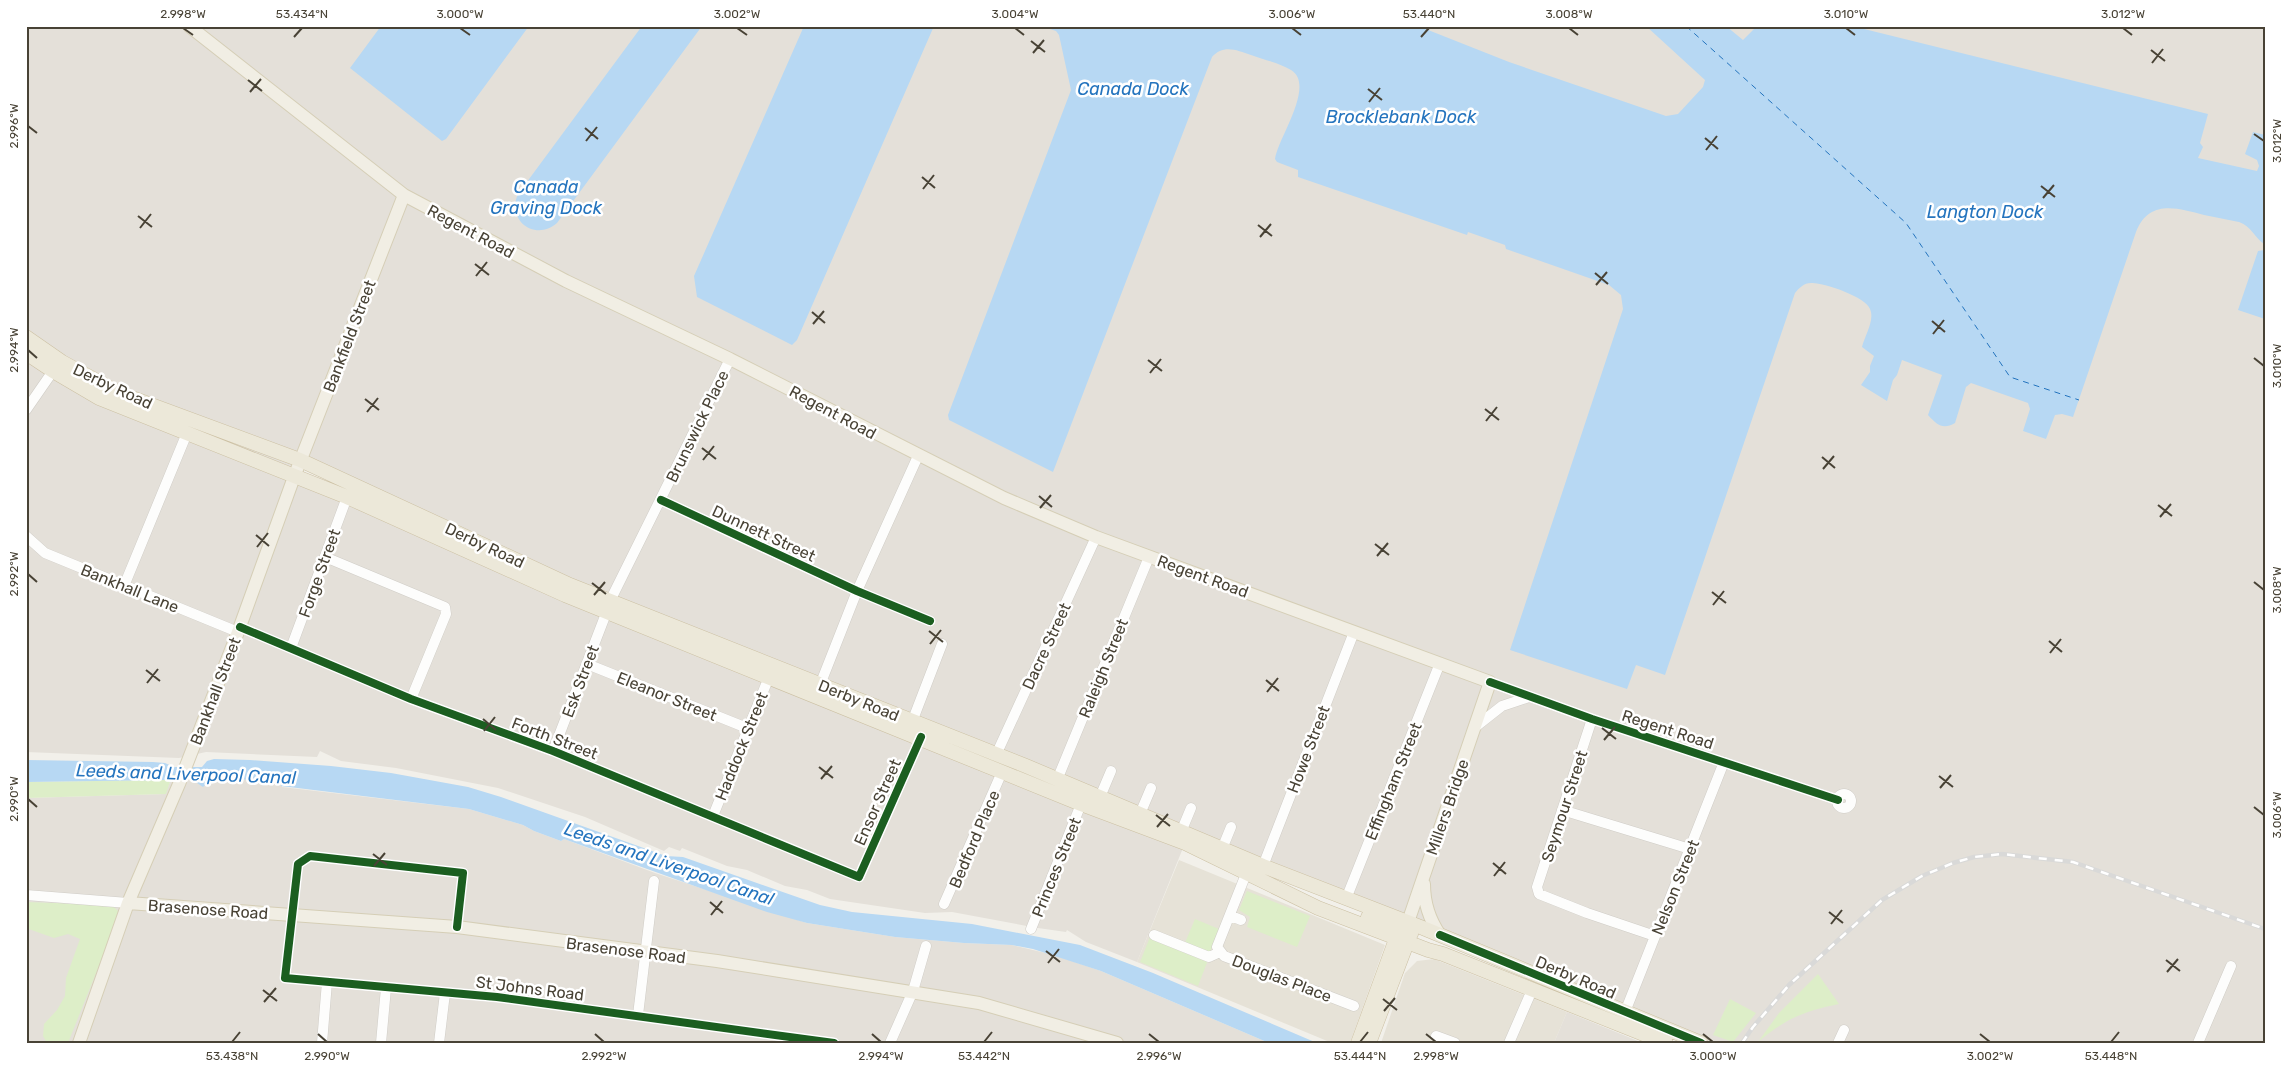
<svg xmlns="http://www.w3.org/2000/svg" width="2291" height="1069" font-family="Rubik,sans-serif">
<rect width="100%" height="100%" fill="#f2f0ea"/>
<!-- residential -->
<path fill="#e6e2d7" d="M1179,860l206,85 -35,98h-18l-195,-81z
M1434,959l133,53 -13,31h-173l24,-70 12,-12z"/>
<!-- industrial -->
<path fill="#e4e0d9" d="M26,26h2231l8,2v1015h-564l-1091,-442 -309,-141 -7,17 891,366 -48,119 -51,-20 -19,-12 -1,2 -28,-4 -86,-16 -27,1 -95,-14 -23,-9 -22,-4 -38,-16 -20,-4 -45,-18 -2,3 -11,-4 -5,4 -79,-34 -87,-29 -102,-20 -55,-7 -21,-10 -3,6 -111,-5 -27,6 -153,-6z
M176,775l106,6v6l187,22 54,16 11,6 27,10 3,-2 91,34 152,50 88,14 69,6 48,2 42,10 47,16 168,72h-1243v-245l139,-4 5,-12 5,-3z
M1567,1012l76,31h-89z"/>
<!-- green -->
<path fill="#ddeec8" d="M171,775h5l-1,4 -5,3 -4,12 -140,4v-16l139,-2z
M1247,891l63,25 -13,31 -50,-20 3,-10 -11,-7z
M26,902l86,3 8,8 -52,130h-21l-4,-7 1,-12 13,-14 8,-14 1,-18 14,-39 -12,-5 -14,4 -28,-10z
M1195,919l24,10 -10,26 -25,-10z
M1150,937l58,23 -10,26 -58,-24z
M1818,974l21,30c-35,7 -54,15 -81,38l21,-29z
M1730,999l26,14 -23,29 -20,-7z"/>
<!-- water -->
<path fill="#b7d8f3" d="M381,26h148l-83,113 -4,2 -92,-73z
M642,26h60l-145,197c-22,19 -51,-3 -39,-29z
M804,26h130l-137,314 -5,5 -95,-48 -3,-21z
M1041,26h377l91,36 157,54 12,-2 25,-27 2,-7 -59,-54h80l17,14 14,-14h95l356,88 -8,29 3,4 -5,11 59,13 2,-5 -2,-6 -12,-6 8,-22 12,3v184l-27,-9 20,-59 6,-1v-6c-10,-7 -12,-17 -25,-22 -12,-2 -23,-5 -35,-7 -27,-7 -55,-16 -68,17l-63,185 -11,-3 -7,1 -9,24 -23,-8 7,-22 -2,-6 -57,-20 -5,4 -11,36c-12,7 -18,2 -27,-8l14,-40 -40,-15 -5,15 -4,5 -6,21 -26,-16 9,-13v-6l4,-10 -12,-9c3,-12 13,-27 8,-38 -4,-12 -47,-27 -59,-26 -7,0 -12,5 -16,10l-130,382 -29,-10 -9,24 -117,-39 113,-341 -2,-14 -12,-10 -103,-36 -1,-4 -37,-13 -1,3 -169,-58v-7l-21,-8 -2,-3c3,-21 41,-74 16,-89 -11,-7 -27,-10 -40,-15 -14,-5 -28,-11 -39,2l-159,415 -104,-52 -1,-5 123,-325 -12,-55 -3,-4z
M214,759l36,1 81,6 60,7 77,14 33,10 165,59 17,1 137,48 32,7 120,12 108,21 73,28 164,70h-48l-168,-72 -68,-22 -21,-4 -48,-2 -69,-6 -88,-14 -40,-11 -203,-73 -3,2 -27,-10 -11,-6 -54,-16 -188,-23v-5l-71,-3v5l-4,1 -3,3 -6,-4 -2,-7 -24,-1 -6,5 -139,2v-22l127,2 12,1 9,4h28l5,-6z"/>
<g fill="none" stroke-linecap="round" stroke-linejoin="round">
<!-- ferry -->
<path stroke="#2474be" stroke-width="1" stroke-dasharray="6 5" stroke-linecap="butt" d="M1686,26l220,197 104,154 69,23"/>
<!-- minor casing -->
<g stroke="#d0cdc7" stroke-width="11">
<path id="minor" d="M26,410l27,-39
M661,500l196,91 73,30
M26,536l19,17 193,79
M325,557l120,50 1,7 -35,85
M124,586l63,-153
M610,601l120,-242
M240,627l171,72 142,52 306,126 62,-140
M291,648l56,-151
M587,664l160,64
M1490,682l102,37 246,81
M820,685l37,-94 61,-135
M1592,719l-55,168 2,7 48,19 68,23
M912,722l30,-78
M1474,728l28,-22 27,-9
M553,751l54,-140
M996,755l100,-218
M1057,780l92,-223
M1837 801a7 7 0 1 1 14 0a7 7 0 1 1-14 0Z
M1100,797l11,-26
M1562,810l128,39
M1140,814l11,-26
M713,816l56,-139
M1181,832l10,-24
M1222,849l9,-22
M1263,866l91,-234
M1246,874l-29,73 7,9 130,50
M26,895l102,8
M1346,899l94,-236
M944,904l58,-132
M1231,916l10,4
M457,927l6,-54 -153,-17 -12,8 -13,114 212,19 337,46
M1031,929l50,-125
M1154,935l55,22 11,-5
M1625,1012l99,-250
M638,1015l16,-134
M1436,1036l19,7
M322,1043l5,-61
M381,1043l5,-55
M439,1043l6,-50
M890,1043l23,-52 13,-45
M1509,1043l23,-53
M1838,1043l6,-13
M2198,1043l33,-77"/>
</g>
<!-- major casing -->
<g stroke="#d5ceb6" stroke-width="14">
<path id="major" d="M189,26l215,169 162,86 164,78 274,139 92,39 394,145 -82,240
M1424,884c0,20 5,35 16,51
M128,903l329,24 260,34 262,42 138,40
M79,1043l49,-140 51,-119 59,-152 56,-155 110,-282"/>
</g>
<!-- highway casing -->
<g stroke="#ccc0a3" stroke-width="15">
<path id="highway" d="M26,337l36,25 57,31 181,67 270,125 456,181 237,100 160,62 278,115
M26,353l27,18 46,27 248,99 218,98 516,209 104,39 133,65 110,42 15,4 223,89
M1368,917l43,17
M1358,1043l38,-104 6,-5
M1369,1043l38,-100 -2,-10"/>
</g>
<!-- minor -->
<use href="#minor" stroke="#fdfdfc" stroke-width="10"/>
<!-- major -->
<use href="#major" stroke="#f1eee4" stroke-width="12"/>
<!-- highway -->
<use href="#highway" stroke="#ece8d9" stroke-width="14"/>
<!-- rail casing -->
<g stroke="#d9d9d8" stroke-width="4.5">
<path id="rail" d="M1742,1043l11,-16 36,-42 93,-85 40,-24 31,-13 21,-6 28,-3 71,8 192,67"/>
</g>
<!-- rail -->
<use href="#rail" stroke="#fff" stroke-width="2.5" stroke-dasharray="8" stroke-linecap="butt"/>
<!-- cycleway casing -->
<g stroke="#fff" stroke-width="11">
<path id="cycleway" d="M661,500l196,91 73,30
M240,627l171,72 142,52 306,126 62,-140
M1490,682l102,37 246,81
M457,927l6,-54 -153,-17 -12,8 -13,114 212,19 337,46
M1440,935l261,108"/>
</g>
<!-- cycleway -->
<use href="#cycleway" stroke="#1b5e20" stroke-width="8"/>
</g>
<!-- ticks -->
<path fill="none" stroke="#484235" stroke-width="2" d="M183,28l10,7M460,28l10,7M737,28l10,7M1015,28l9,7M1292,28l9,7M1569,28l9,7M1846,28l9,7M2123,28l9,7M294,37l8,-9M1421,37l8,-9M1031,41l14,11M2151,50l14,11M1033,53l11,-13M2152,63l11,-14M248,80l14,11M1368,89l14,11M250,92l11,-13M1369,102l11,-14M28,126l9,7M585,128l13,11M2254,134l10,7M1705,138l13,11M586,141l11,-14M1706,150l11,-14M922,177l13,11M2041,186l14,11M923,189l11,-14M2043,198l11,-13M138,216l14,11M1258,225l14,11M140,228l11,-14M1260,237l11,-13M475,264l14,11M1595,273l13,11M476,276l11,-14M1596,285l11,-13M812,312l13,11M1932,321l13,11M813,324l11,-13M1933,334l11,-14M28,350l9,8M2254,358l10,8M1148,360l14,11M1150,373l11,-14M365,399l14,11M1485,409l14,11M367,412l11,-14M1486,421l11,-14M702,448l14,11M1822,457l13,11M703,460l11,-14M1823,469l11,-13M1039,496l13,11M2158,505l14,11M1040,508l11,-13M2160,517l11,-13M256,535l13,11M1375,544l14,11M257,547l11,-14M1377,556l11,-13M28,574l9,8M2254,582l10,8M592,583l14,11M1712,592l14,11M594,595l11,-13M1713,605l11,-14M929,631l14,11M2049,641l13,11M930,644l11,-14M2050,653l11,-14M146,670l14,11M1266,680l13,11M147,683l11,-14M1267,692l11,-14M483,719l13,11M1602,728l14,11M484,731l11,-14M1604,740l11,-13M819,767l14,11M1939,776l14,11M821,779l11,-13M1940,788l11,-13M28,799l9,8M2254,807l10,8M1156,815l14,11M1157,827l11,-13M373,854l14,11M1493,863l13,11M374,866l11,-13M1494,876l11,-14M710,902l13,11M1829,912l14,11M711,915l11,-14M1831,924l11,-14M1046,951l14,11M2166,960l14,11M1048,963l11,-14M2167,972l11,-13M263,990l14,11M1383,999l14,11M264,1002l12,-14M1384,1011l11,-13M318,1034l9,8M595,1034l9,8M872,1034l9,8M1149,1034l10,8M1426,1034l10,8M1703,1034l10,8M1980,1034l10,8M232,1042l8,-10M984,1042l8,-10M1360,1042l8,-10M2111,1042l8,-10"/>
<g text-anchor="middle" stroke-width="5" stroke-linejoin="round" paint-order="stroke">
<!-- street labels -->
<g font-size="16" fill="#484235" stroke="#fff">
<text transform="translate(471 231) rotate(28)" y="6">Regent Road</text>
<text transform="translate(349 336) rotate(-69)" y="6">Bankfield Street</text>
<text transform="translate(113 386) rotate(25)" y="6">Derby Road</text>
<text transform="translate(833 412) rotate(28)" y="6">Regent Road</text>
<text transform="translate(697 426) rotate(-64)" y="6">Brunswick Place</text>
<text transform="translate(764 533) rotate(25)" y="6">Dunnett Street</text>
<text transform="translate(485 545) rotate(25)" y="6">Derby Road</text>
<text transform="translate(319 573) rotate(-70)" y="6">Forge Street</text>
<text transform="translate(1203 576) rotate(20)" y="6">Regent Road</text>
<text transform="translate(130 588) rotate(22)" y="6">Bankhall Lane</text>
<text transform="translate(1046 646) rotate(-65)" y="6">Dacre Street</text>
<text transform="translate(1103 668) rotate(-68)" y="6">Raleigh Street</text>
<text transform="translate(580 681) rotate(-69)" y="6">Esk Street</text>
<text transform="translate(215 691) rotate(-69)" y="6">Bankhall Street</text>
<text transform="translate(667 696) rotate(22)" y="6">Eleanor Street</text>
<text transform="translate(859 700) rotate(22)" y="6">Derby Road</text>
<text transform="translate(1668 729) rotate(18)" y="6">Regent Road</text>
<text transform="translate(555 738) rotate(21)" y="6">Forth Street</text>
<text transform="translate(741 746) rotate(-68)" y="6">Haddock Street</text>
<text transform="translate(1308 749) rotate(-69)" y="6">Howe Street</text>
<text transform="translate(1393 781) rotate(-68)" y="6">Effingham Street</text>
<text transform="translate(877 802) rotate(-66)" y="6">Ensor Street</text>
<text transform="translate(1564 806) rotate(-72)" y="6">Seymour Street</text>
<text transform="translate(1447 807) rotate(-71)" y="6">Millers Bridge</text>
<text transform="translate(974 839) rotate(-67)" y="6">Bedford Place</text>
<text transform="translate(1056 867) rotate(-68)" y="6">Princes Street</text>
<text transform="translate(1675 887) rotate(-68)" y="6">Nelson Street</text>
<text transform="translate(208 909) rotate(4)" y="6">Brasenose Road</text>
<text transform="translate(626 950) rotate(7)" y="6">Brasenose Road</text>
<text transform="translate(1576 977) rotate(23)" y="6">Derby Road</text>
<text transform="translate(1282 978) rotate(21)" y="6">Douglas Place</text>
<text transform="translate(530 988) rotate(7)" y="6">St Johns Road</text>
</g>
<!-- water labels -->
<g font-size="18" font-style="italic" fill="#2474be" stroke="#fff">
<text x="1133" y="95">Canada Dock</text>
<text x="1401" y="123">Brocklebank Dock</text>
<text x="546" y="193">Canada<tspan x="546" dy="21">Graving Dock</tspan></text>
<text x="1985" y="218">Langton Dock</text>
<text transform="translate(186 774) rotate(2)" y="6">Leeds and Liverpool Canal</text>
<text transform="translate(669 864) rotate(19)" y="6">Leeds and Liverpool Canal</text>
</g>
</g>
<!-- border -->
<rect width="2291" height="1069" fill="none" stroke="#ffffff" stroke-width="55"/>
<rect x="28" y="28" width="2236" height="1014" fill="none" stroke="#484235" stroke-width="2"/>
<g font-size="12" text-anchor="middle" fill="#484235">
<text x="183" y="18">2.998°W</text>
<text x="302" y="18">53.434°N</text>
<text x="460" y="18">3.000°W</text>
<text x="737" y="18">3.002°W</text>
<text x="1015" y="18">3.004°W</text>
<text x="1292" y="18">3.006°W</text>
<text x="1429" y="18">53.440°N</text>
<text x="1569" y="18">3.008°W</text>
<text x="1846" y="18">3.010°W</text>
<text x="2123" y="18">3.012°W</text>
<text transform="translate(14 126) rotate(-90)" y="4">2.996°W</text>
<text transform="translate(2277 141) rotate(-90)" y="4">3.012°W</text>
<text transform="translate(14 350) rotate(-90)" y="4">2.994°W</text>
<text transform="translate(2277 366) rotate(-90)" y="4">3.010°W</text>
<text transform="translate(14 574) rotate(-90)" y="4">2.992°W</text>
<text transform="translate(2277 590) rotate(-90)" y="4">3.008°W</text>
<text transform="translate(14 799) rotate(-90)" y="4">2.990°W</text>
<text transform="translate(2277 815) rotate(-90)" y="4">3.006°W</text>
<text x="232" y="1060">53.438°N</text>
<text x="327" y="1060">2.990°W</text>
<text x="604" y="1060">2.992°W</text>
<text x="881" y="1060">2.994°W</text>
<text x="984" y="1060">53.442°N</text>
<text x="1159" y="1060">2.996°W</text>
<text x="1360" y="1060">53.444°N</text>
<text x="1436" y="1060">2.998°W</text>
<text x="1713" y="1060">3.000°W</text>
<text x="1990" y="1060">3.002°W</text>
<text x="2111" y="1060">53.448°N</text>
</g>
</svg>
